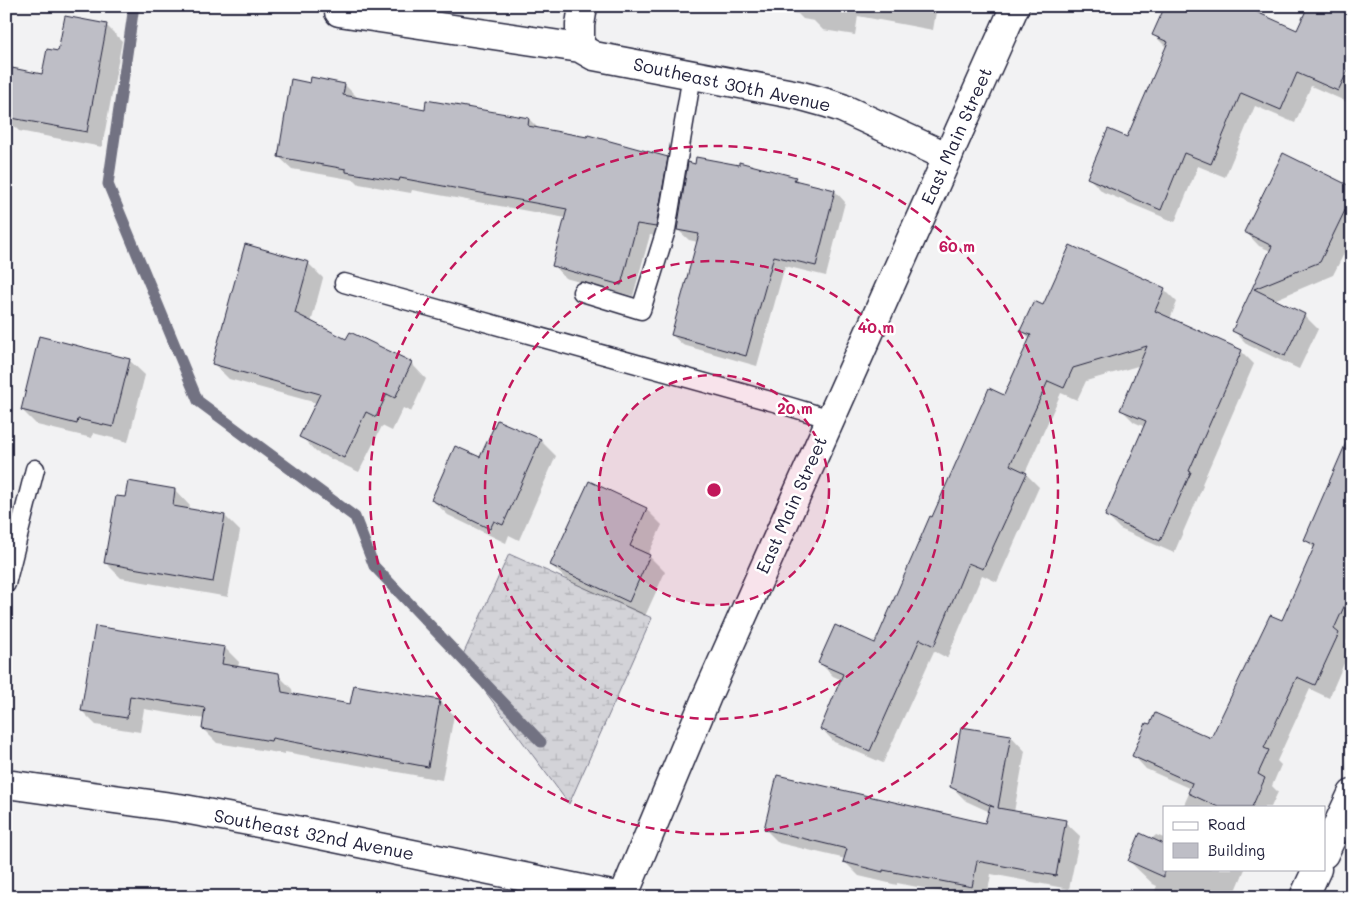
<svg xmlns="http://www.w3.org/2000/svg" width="1358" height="903" font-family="Mali,sans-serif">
<defs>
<pattern id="wetland-marsh" width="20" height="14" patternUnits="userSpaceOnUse" patternTransform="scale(1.25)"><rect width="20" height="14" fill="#d3d3d8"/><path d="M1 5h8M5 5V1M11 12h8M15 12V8" fill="none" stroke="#b5b5ba"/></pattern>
</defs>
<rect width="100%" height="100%" fill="#f2f2f3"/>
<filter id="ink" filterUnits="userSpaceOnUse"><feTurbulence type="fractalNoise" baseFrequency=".02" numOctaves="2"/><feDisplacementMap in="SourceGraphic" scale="10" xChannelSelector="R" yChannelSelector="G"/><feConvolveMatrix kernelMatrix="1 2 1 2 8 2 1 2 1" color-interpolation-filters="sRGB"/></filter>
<g filter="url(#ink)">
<!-- wetland -->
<path fill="url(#wetland-marsh)" stroke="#7a7a8a" d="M509,554l143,64 -83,186 -108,-145z"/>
<!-- shadow -->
<path fill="#0003" d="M753,6h184l-4,24 -75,-14 -3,19 -32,-5 -9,-9 -11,-2 -5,-5z
M1166,6h84l-1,4 48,22 55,-26v98l-41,-18 -16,37 -40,-17 -30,71 -27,-11 -23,56 -72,-30 -14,-14 39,-40 39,-90 -13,-13z
M106,25l16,16 -20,106 -83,-16 -13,-13v-13l37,-29 16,-24z
M311,84l34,1 12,12v2l69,12 103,8 10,10 128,29 12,12 -11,68 -18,-3 -17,61 -68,-18 -12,-13 13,-47 -154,-28 -1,3 -52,-9 -4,-4 -63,-11 -13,-12z
M795,178l5,5 35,8 10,11 -19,74 -41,-10 -28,100 -74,-21 -11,-10 26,-93 -9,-2 -11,-10z
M1352,189v49l-19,37 -59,25 30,15 14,14 -19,40 -51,-24 -14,-14 37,-80 -12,-5 -13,-14z
M308,263l15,15 -12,45 36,17 64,23 15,16 -15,33 -8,-4 -11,23 -10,-5 -23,46 -43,-20 -15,-16 16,-33 -88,-24 -15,-15z
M1164,289l13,13 -7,17 71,32 13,13 -52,120 1,2 -29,67 -54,-24 -13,-13 38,-89 -11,-5 -13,-13 20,-44 -55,16 -9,19 -16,-7 -36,80 14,14 -42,95 -15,-7 -35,83 -13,-7 -51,112 -49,-21 -13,-14 21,-48 -9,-4 -13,-13 56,-18 57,-127 72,-122 25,-57 -8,-9 22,-23z
M129,360l16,15 -17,67 -35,-9 -1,5 -55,-13 -15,-15z
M1352,433v198l-6,11 5,5 -22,51 -19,-9 -33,72 4,4 -9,21 6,6 -7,15h-88l8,-18 -45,-20 -13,-14 78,-15 71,-119 33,-72 -10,-10z
M540,440l16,16 -37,84 -10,-5 -3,8 -58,-28 -16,-15 49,-42z
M590,483l56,26 16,16 -14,30 17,17 -20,44 -78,-36 -16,-15z
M175,490l15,16 -1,4 36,6 15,15 -12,66 -107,-19 -15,-15 20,-64z
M225,648l14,14 -1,6 40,7 14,14 1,6 58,11 89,-5 14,14 -12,65 -157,-28v2l-68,-11 -14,-14 2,-10 -61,-10 -4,23 -44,-7 -14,-14z
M1011,736l14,15 -11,61 51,10 15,14 -11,53 -78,-15 -4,23h-18l-72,-14v2l-38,-9 -14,-14 1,-3 -67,-16 -14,-14 220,-5 5,-12 -24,-11 -14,-14z
M1156,835l8,3v31h81l-10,24 -6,-3 -3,7h-74l5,-11 -4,-2 -24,-23z
M6,891l6,1 5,5h-11z"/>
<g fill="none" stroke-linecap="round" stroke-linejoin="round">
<!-- stream -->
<path stroke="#727282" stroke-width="11" d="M134,6l-26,178 90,217 157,116 19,49 167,176"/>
</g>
<!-- building -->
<path fill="#bebec6" stroke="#22223b" d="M1165,6h78l54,24 11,-24h44v56l-14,29 -41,-18 -16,37 -40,-17 -30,71 -27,-11 -23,57 -74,-32 21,-49 19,8 41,-95 -16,-7z
M65,16l42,8 -20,108 -81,-15v-18l6,-31 30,6 5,-25 11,2z
M311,77l34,7 -2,11 82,15 1,-10 103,18 -1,8 59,11 1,-2 80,22 -12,70 -19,-3 -16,61 -69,-19 15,-57 -167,-31 -1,3 -53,-9v-3l-68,-12 13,-78 19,4z
M1283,153l69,34v9l-32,66 -66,27 51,25 -20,42 -53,-25 40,-85 -28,-14z
M696,157l43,8v-3l57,15 -2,3 41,10 -19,76 -42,-10 -28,100 -75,-21 28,-101 -22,-4 11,-68 7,2z
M245,244l64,18 -14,51 51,26 4,-7 62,30 -17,36 -8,-4 -11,23 -10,-5 -22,46 -45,-21 21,-43 -108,-30z
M1070,245l95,43 -10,23 87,39 -53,121 2,1 -31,69 -55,-25 41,-95 -26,-11 27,-64 -74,22 -9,20 -16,-7 -38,84 17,8 -44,96 -15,-6 -34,83 -14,-7 -50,112 -50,-22 23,-55 -25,-11 17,-38 40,18 55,-127 2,1 57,-129 15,7 27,-60 -11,-4 14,-30 9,4z
M39,336l91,23 -17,68 -35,-8 -1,5 -56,-14z
M497,420l44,19 -38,86 -9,-4 -4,8 -59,-29 24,-54 25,11z
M1352,429v160l-18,40 5,4 -24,52 -18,-8 -33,71 5,2 -11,24 7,4 -13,29h-34l-30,-14 4,-10 -60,-27 14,-33 4,1 5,-11 56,25 59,-123 12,5 33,-75 -11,-5z
M128,481l47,8 -2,17 52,9 -12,67 -109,-19 12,-67 9,1z
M589,481l58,27 -17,38 20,9 -21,47 -79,-37z
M95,626l130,21 -3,17 57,9 3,19 68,12 4,-19 86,15 -12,67 -156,-29 -1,3 -69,-12 3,-21 -75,-12 -3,22 -46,-7z
M961,727l50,8 -13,73 68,12 -10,56 -79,-15 -5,26 -89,-17v2l-40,-10 4,-13 -83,-20 13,-54 208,48 5,-17 4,1 -44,-20z
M1140,833l24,11v33l-36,-16z"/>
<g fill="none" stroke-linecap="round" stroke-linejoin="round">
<!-- lane casing -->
<g stroke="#22223b" stroke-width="21">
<path id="lane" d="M344,283l430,119 57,17
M582,292l59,18 25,-80 26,-155
M6,584l29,-115"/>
</g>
<!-- street casing -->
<g stroke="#22223b" stroke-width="31">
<path id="street" d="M583,6l-3,19v23l14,8 204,39 29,8 15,5 106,49
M339,12l241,36
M1324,854l28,-60
M1304,897l13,-28"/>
</g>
<!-- secondary casing -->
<g stroke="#22223b" stroke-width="31">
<path id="secondary" d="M6,784l173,24 112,21 330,68
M623,897l84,-201 308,-690"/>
</g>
<!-- lane -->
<use href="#lane" stroke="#fff" stroke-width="18"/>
<!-- street -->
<use href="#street" stroke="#fff" stroke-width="28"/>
<!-- secondary -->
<use href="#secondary" stroke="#fff" stroke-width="28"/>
</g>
</g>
<!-- distance rings -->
<circle cx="714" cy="490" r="115" fill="#c2185b" fill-opacity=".12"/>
<g fill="none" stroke="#c2185b" stroke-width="2.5" stroke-dasharray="9 6">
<circle cx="714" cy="490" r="115"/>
<circle cx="714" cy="490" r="229"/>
<circle cx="714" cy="490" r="344"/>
</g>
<g text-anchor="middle" stroke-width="5" stroke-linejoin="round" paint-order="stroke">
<!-- street labels -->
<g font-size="18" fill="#22223b" stroke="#fff">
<text transform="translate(732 85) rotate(12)" y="6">Southeast 30th Avenue</text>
<text transform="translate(957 136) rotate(-66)" y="6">East Main Street</text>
<text transform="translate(792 505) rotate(-66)" y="6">East Main Street</text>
<text transform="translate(314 835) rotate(11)" y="6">Southeast 32nd Avenue</text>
</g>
</g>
<circle cx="714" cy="490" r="8" fill="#c2185b" stroke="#fff" stroke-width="2.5"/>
<g font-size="15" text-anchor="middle" font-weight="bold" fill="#c2185b" stroke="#fff" stroke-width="5" stroke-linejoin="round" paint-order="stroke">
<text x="957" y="252">60 m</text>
<text x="876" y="333">40 m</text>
<text x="795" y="414">20 m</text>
</g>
<!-- margin -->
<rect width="1358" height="903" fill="none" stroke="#fff" stroke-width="25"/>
<rect x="12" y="12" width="1333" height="878" fill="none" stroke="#22223b" stroke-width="2" filter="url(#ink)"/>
<!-- legend -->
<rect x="1163" y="806" width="162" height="65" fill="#ffffff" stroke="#a7a7b1"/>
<rect x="1173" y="822" width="25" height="8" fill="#ffffff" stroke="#a7a7b1"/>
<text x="1208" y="830" font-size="15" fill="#22223b">Road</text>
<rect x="1173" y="843" width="25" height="15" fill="#bebec6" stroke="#a7a7b1"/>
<text x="1208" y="856" font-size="15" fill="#22223b">Building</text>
</svg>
